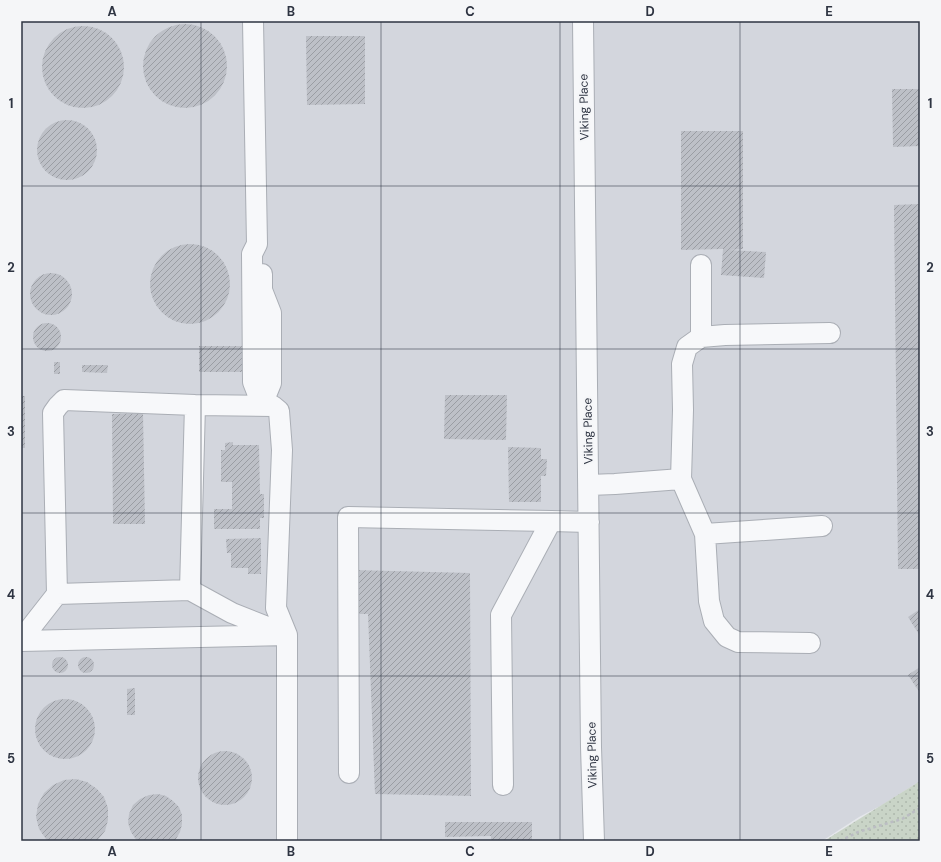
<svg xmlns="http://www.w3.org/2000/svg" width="941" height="862" font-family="'DM Sans',sans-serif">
<defs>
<pattern id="grass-dots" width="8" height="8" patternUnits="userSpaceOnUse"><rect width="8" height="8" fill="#c9d4c7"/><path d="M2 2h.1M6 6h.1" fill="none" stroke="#adb7ac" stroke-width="1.8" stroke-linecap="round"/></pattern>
<pattern id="building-hatch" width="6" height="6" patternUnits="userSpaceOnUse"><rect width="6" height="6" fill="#bdc0c7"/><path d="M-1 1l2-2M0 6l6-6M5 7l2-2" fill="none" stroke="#9a9da3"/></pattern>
</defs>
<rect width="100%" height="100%" fill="#e5e7eb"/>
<!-- built -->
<path fill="#d3d6dd" d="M21,21h899v760l-38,24 -23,12 -37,24h-801z"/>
<!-- grass -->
<path fill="url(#grass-dots)" d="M920,781v60h-96z"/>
<!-- building -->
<path fill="url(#building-hatch)" d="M143 66a42 42 0 1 1 84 0a42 42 0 1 1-84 0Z
M42 67a41 41 0 1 1 82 0a41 41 0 1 1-82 0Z
M306,36h59v68l-58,1z
M892,89h28v57l-27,1z
M37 150a30 30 0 1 1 60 0a30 30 0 1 1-60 0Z
M681,131h62v118l-13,1 36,2 -2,26 -43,-3 2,-26 -42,1z
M920,204v365h-22l-4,-364z
M150 284a40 40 0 1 1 80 0a40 40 0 1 1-80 0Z
M30 294a21 21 0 1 1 42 0a21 21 0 1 1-42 0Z
M33 337a14 14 0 1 1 28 0a14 14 0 1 1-28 0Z
M199,346h44v26h-44z
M54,362h6v12h-6z
M82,365h26l-1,8 -25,-1z
M445,395h62l-1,45 -62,-1z
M21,396h4v52h-4z
M143,413l2,111h-32l-1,-110z
M233,442v3h26l1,49h4v24h-4v11h-46v-20h18v-27h-11v-32h4v-7z
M508,447l33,1v11h6l-1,17h-5v26h-32z
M261,538v36h-13v-6h-17v-15h-4l-1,-14z
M353,570l117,3 1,223 -96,-2 -7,-180h-12z
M920,609v27l-12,-19z
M78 665a8 8 0 1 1 16 0a8 8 0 1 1-16 0Z
M52 665a8 8 0 1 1 16 0a8 8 0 1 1-16 0Z
M920,667v26l-12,-18z
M135,688v27h-8v-26z
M35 729a30 30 0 1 1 60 0a30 30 0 1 1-60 0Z
M198 778a27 27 0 1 1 54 0a27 27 0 1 1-54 0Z
M76,779l11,3 10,7 7,8 4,11v12l-3,11 -8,10h-49l-2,-2 -7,-10 -3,-12 2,-13 6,-11 9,-8 11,-5z
M158,794l8,2 7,5 6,6 3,8v9l-2,8 -4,7 -3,2h-36l-6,-9 -3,-9 1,-9 4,-9 7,-6 9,-4z
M445,822h87v19h-41v-5l-46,1z"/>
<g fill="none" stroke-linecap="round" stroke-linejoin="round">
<!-- minor casing -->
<g stroke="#aaaeb5" stroke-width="22">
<path id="minor" d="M253,21l4,223 -5,10 1,128 9,23
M583,21l8,726 3,94
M262,274v16l9,23v70l-9,22
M701,337v-72
M681,479l24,55 4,67 5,20 13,16 11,5 72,1
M589,485l26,-1 66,-5 2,-69 -1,-46 5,-17 14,-10 24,-2 105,-2
M705,534l117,-8
M190,590l42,23 48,19
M57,594l133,-4 5,-185
M21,640l36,-46 -4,-181 5,-7 6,-6 131,5 78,1 6,5 3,39 -6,158 11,27v206
M21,641l266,-6
M349,773l-1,-256 203,4 38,1
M503,785l-2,-170 50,-94"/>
</g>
<!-- path -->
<path stroke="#bbbdc3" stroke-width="2.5" stroke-dasharray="3 3" stroke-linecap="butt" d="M840,841l18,-9 44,-13 18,-11"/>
<!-- minor -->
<use href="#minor" stroke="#f7f8fa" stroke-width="20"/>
</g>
<!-- grid -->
<path fill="none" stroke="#2e3442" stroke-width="1" stroke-opacity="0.55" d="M201,21v820M381,21v820M560,21v820M740,21v820M21,186h899M21,349h899M21,513h899M21,676h899"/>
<g text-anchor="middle" stroke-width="4" stroke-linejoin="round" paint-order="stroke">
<!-- street labels -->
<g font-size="12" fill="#2e3442" stroke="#f5f6f8">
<text transform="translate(584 107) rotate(-91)" y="4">Viking Place</text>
<text transform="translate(588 431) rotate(-91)" y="4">Viking Place</text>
<text transform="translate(592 755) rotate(-91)" y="4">Viking Place</text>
</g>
</g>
<!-- border -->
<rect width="941" height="862" fill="none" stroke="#f5f6f8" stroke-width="44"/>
<rect x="22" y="22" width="897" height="818" fill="none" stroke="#2e3442" stroke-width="1.5"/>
<g font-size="13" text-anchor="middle" font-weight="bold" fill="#2e3442">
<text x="112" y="16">A</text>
<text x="291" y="16">B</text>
<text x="470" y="16">C</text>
<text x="650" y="16">D</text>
<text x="829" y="16">E</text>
<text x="11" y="108">1</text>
<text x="930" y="108">1</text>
<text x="11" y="272">2</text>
<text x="930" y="272">2</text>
<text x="11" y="436">3</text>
<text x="930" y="436">3</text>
<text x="11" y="599">4</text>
<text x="930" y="599">4</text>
<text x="11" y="763">5</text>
<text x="930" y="763">5</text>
<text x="112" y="856">A</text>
<text x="291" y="856">B</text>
<text x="470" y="856">C</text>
<text x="650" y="856">D</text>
<text x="829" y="856">E</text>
</g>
</svg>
